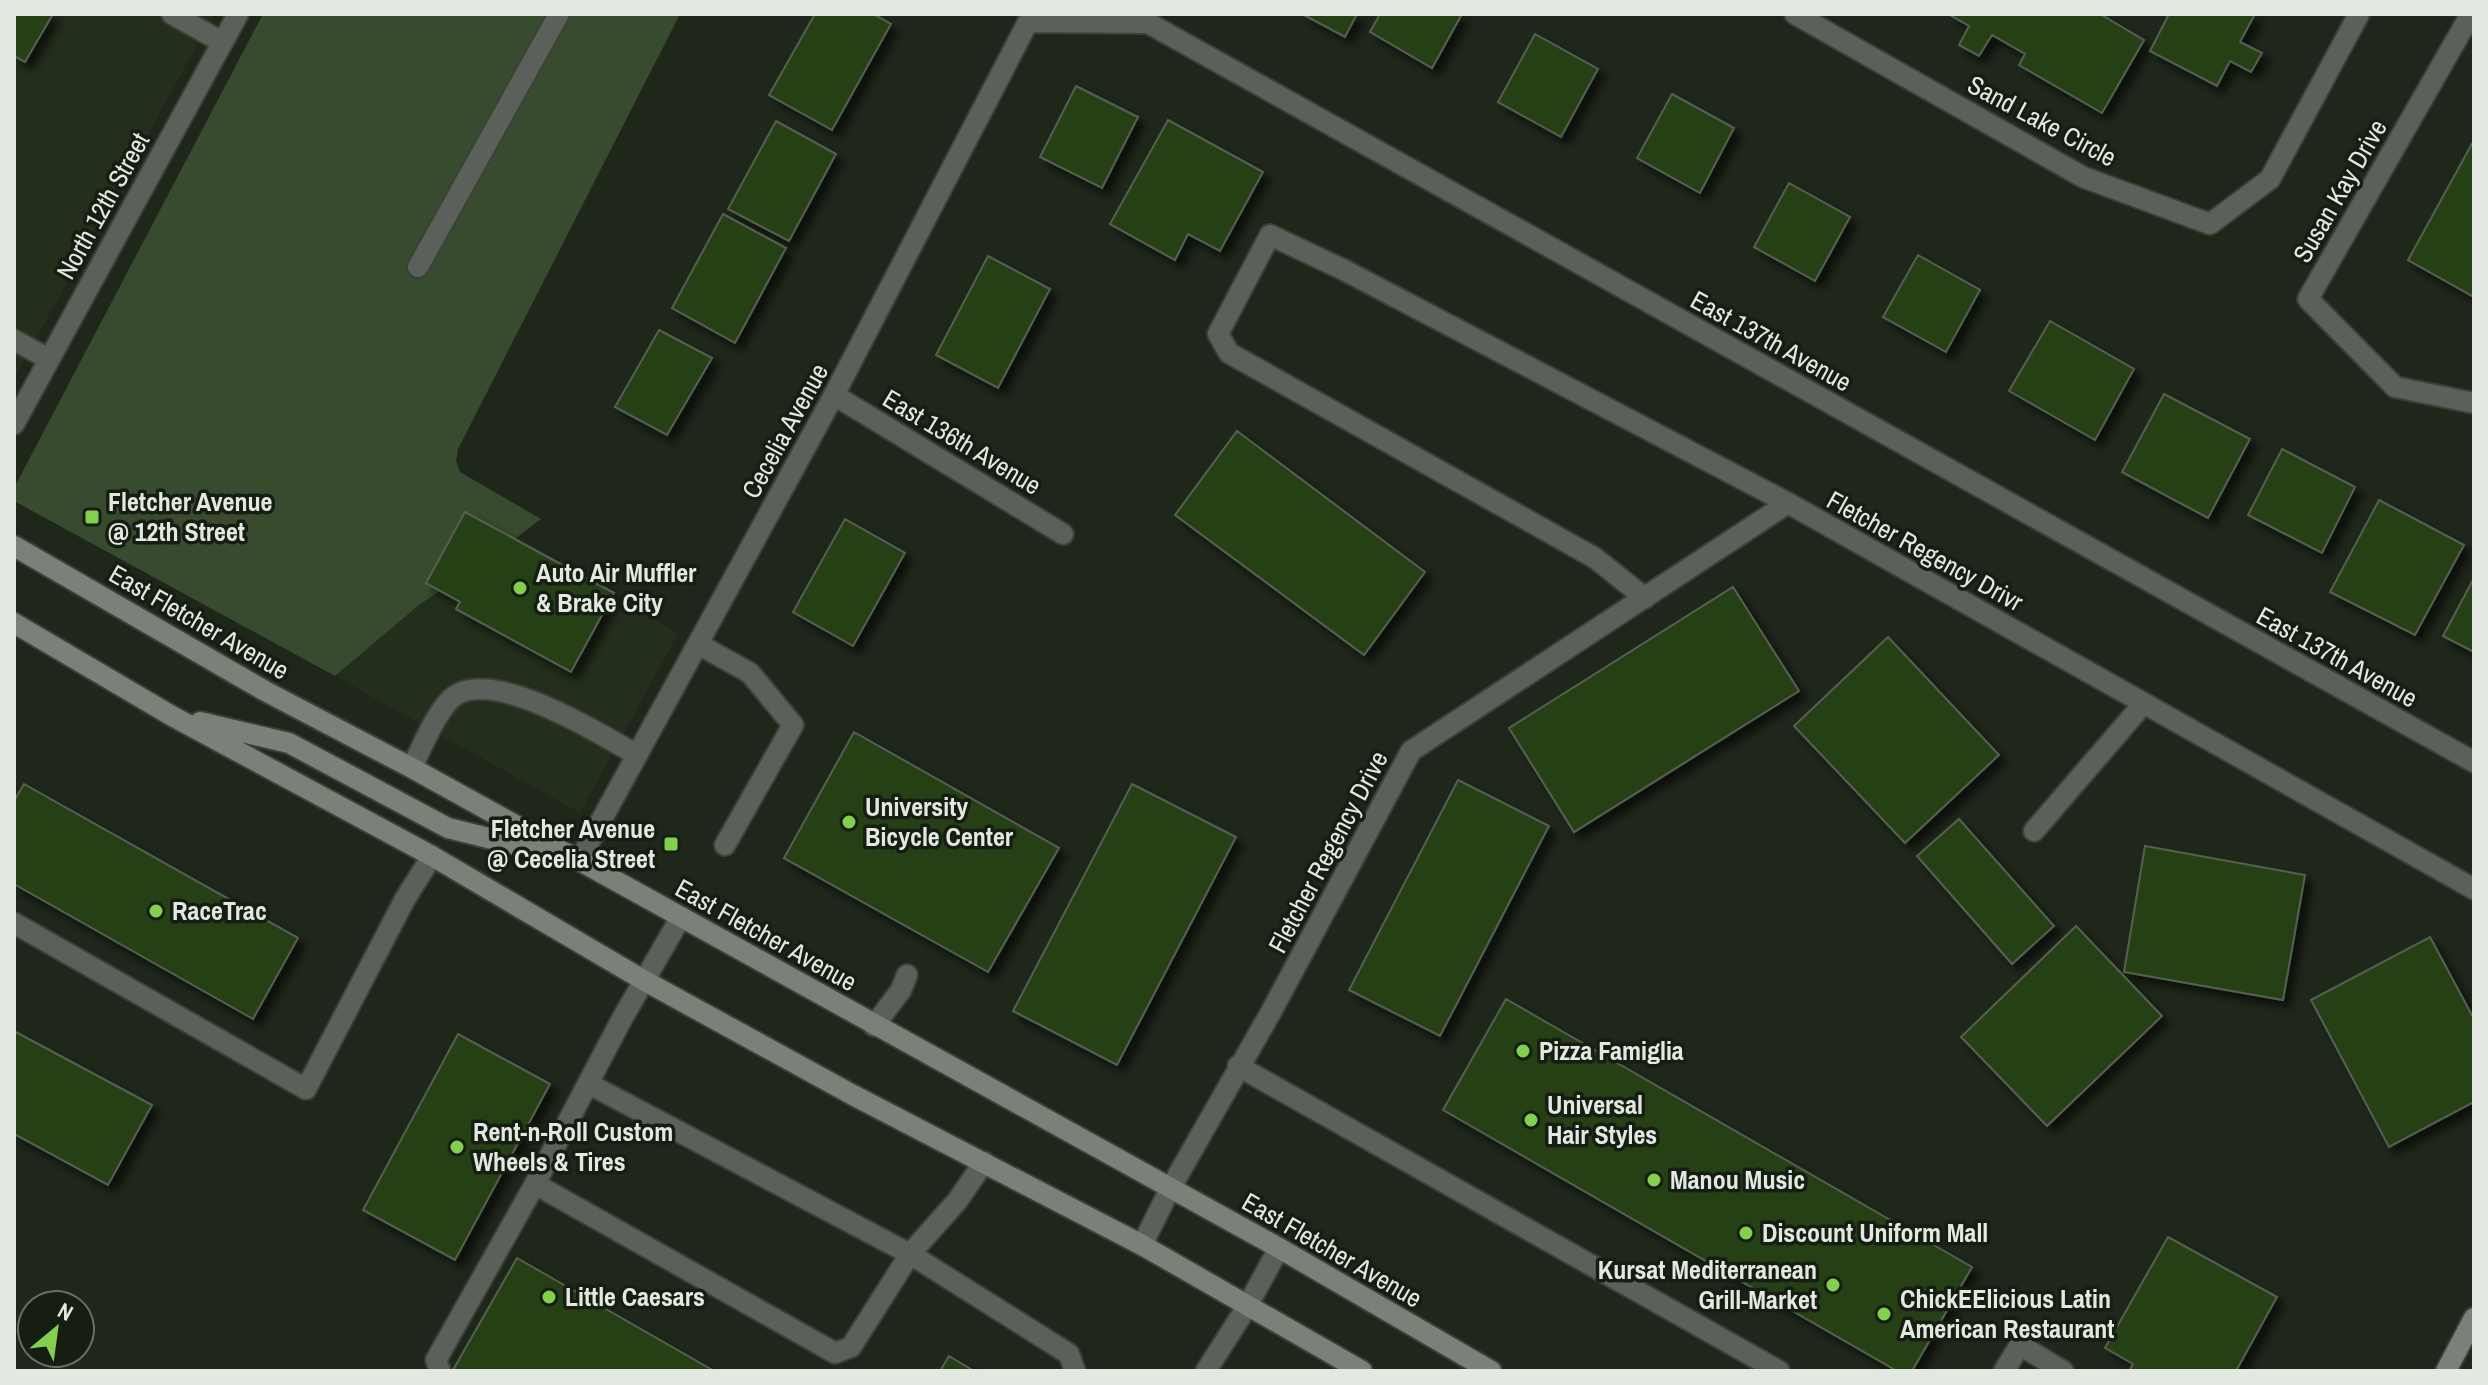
<svg xmlns="http://www.w3.org/2000/svg" width="2488" height="1385" font-family="'Archivo Narrow',sans-serif">
<defs>
<filter id="shadow"><feDropShadow dx="7" dy="7" stdDeviation="4" flood-color="#0009"/></filter>
</defs>
<rect width="100%" height="100%" fill="#1f271b"/>
<!-- built -->
<path fill="#232e1c" d="M14,14h200l-200,365z
M518,536l160,98 -98,179 -245,-137 84,-71 72,-48z"/>
<!-- green -->
<path fill="#394b2f" d="M263,14h417l-222,435 -2,12 4,11 81,47 -50,38 -72,48 -84,71 -321,-175v-13z"/>
<!-- building -->
<path fill="#284117" stroke="#565f51" stroke-width="2" filter="url(#shadow)" d="M14,14h39l-28,48 -11,-6z
M815,14h58l18,10 -59,106 -63,-35z
M1302,14h55l-12,23z
M1380,14h82l-30,54 -62,-36z
M1948,14h152l44,26 -42,73 -83,-48 6,-11 -33,-19 -13,21 -20,-11 10,-19z
M2169,14h86l-15,28 22,11 -11,19 -21,-11 -13,25 -67,-35z
M1535,34l63,35 -37,68 -63,-35z
M1076,86l62,31 -36,71 -62,-31z
M1672,94l62,34 -34,65 -63,-35z
M1168,120l95,52 -43,79 -32,-17 -13,26 -65,-36z
M776,121l60,33 -47,87 -61,-32z
M2474,140v157l-66,-37z
M1789,183l61,34 -35,64 -61,-34z
M723,214l63,34 -51,95 -63,-35z
M1918,255l62,35 -34,62 -63,-35z
M988,256l62,33 -52,99 -62,-33z
M2050,321l84,48 -39,71 -86,-49z
M659,330l53,28 -45,77 -52,-28z
M2164,394l86,45 -42,79 -86,-46z
M1237,431l188,141 -61,83 -189,-140z
M2282,449l73,38 -33,66 -74,-38z
M2379,500l85,45 -49,90 -85,-43z
M465,512l149,81 -43,79 -115,-63 4,-7 -34,-19z
M845,519l60,34 -52,93 -60,-34z
M2474,578v74l-31,-16z
M1733,587l66,104 -225,141 -65,-104z
M1888,637l111,118 -94,88 -111,-117z
M854,732l205,116 -71,124 -204,-114z
M1458,780l91,46 -109,210 -91,-46z
M24,784l274,154 -45,81 -239,-135v-83z
M1132,784l104,53 -119,228 -104,-54z
M1959,819l95,107 -42,38 -95,-108z
M2145,846l160,29 -22,125 -159,-28z
M2076,926l86,90 -115,110 -86,-89z
M2430,937l44,82v83l-85,45 -78,-147z
M1506,999l466,268 -60,104h-15l-454,-261z
M14,1031l138,74 -44,80 -94,-51z
M458,1034l92,50 -95,176 -92,-50z
M2168,1237l109,60 -41,74h-107l4,-7 -28,-16z
M517,1258l197,113 -261,-1z
M949,1356l25,15h-34z"/>
<g fill="none" stroke-linecap="round" stroke-linejoin="round">
<!-- lane casing -->
<g stroke="#3a4237" stroke-width="24">
<path id="lane" d="M172,14l50,28
M418,267l141,-253
M1344,270l-74,-35 -52,99 11,19 366,205 50,40
M14,340l35,19
M698,644l52,29 43,52 -68,120
M412,768c8,-18 27,-63 44,-73 41,-25 143,38 181,60
M2034,831l110,-128
M681,917l-58,100 -88,167 300,169 16,-6 59,-93 48,-54 26,-38
M14,923l292,166 99,-190 27,-43
M874,1026l27,-36 6,-15
M1238,1066l541,305
M589,1084l321,170 159,100 6,17
M440,1371l-4,-11 99,-176
M1206,1371l42,-66 31,-57
M2004,1371l16,-26 43,26"/>
</g>
<!-- street casing -->
<g stroke="#3a4237" stroke-width="24">
<path id="street" d="M1795,14l288,163 127,47 60,-45 89,-165
M2471,14l-163,285 87,88 79,16
M1344,270l444,233 686,386
M834,395l229,139
M14,424l224,-410
M579,861l255,-466 194,-373 120,1 1326,739
M1142,1245l28,-56 101,-177 140,-261 377,-248"/>
</g>
<!-- secondary casing -->
<g stroke="#3a4237" stroke-width="24">
<path id="secondary" d="M14,546l251,145 147,77 867,480 212,123
M14,623l158,93 260,140 213,125 206,113 291,151 220,126
M200,722l89,21 159,85 101,25
M2446,1371l28,-53"/>
</g>
<!-- lane -->
<use href="#lane" stroke="#5c605a" stroke-width="20"/>
<!-- street -->
<use href="#street" stroke="#5c605a" stroke-width="20"/>
<!-- secondary -->
<use href="#secondary" stroke="#7b8178" stroke-width="20"/>
</g>
<!-- markers -->
<g fill="#83d04e" stroke="#161d12" stroke-width="3">
<rect x="84" y="509" width="16" height="16" rx="4"/>
<circle cx="520" cy="588" r="8"/>
<circle cx="849" cy="822" r="8"/>
<rect x="663" y="836" width="16" height="16" rx="4"/>
<circle cx="156" cy="911" r="8"/>
<circle cx="1523" cy="1051" r="8"/>
<circle cx="1531" cy="1120" r="8"/>
<circle cx="457" cy="1147" r="8"/>
<circle cx="1654" cy="1180" r="8"/>
<circle cx="1746" cy="1233" r="8"/>
<circle cx="1833" cy="1285" r="8"/>
<circle cx="549" cy="1297" r="8"/>
<circle cx="1884" cy="1314" r="8"/>
</g>
<g text-anchor="middle" stroke-width="7" stroke-linejoin="round" paint-order="stroke">
<!-- street labels -->
<g font-size="26" fill="#e3e9e1" stroke="#161d12">
<text transform="translate(2042 121) rotate(28)" y="9">Sand Lake Circle</text>
<text transform="translate(2340 191) rotate(-60)" y="9">Susan Kay Drive</text>
<text transform="translate(103 206) rotate(-61)" y="9">North 12th Street</text>
<text transform="translate(1771 341) rotate(29)" y="9">East 137th Avenue</text>
<text transform="translate(785 431) rotate(-61)" y="9">Cecelia Avenue</text>
<text transform="translate(962 442) rotate(31)" y="9">East 136th Avenue</text>
<text transform="translate(1925 551) rotate(29)" y="9">Fletcher Regency Drivr</text>
<text transform="translate(199 622) rotate(30)" y="9">East Fletcher Avenue</text>
<text transform="translate(2337 657) rotate(29)" y="9">East 137th Avenue</text>
<text transform="translate(1328 852) rotate(-62)" y="9">Fletcher Regency Drive</text>
<text transform="translate(766 935) rotate(29)" y="9">East Fletcher Avenue</text>
<text transform="translate(1332 1250) rotate(30)" y="9">East Fletcher Avenue</text>
</g>
<!-- poi labels -->
<g font-size="26" font-weight="bold" fill="#e3e9e1" stroke="#161d12" text-anchor="start">
<text x="108" y="511">Fletcher Avenue<tspan x="108" dy="30">@ 12th Street</tspan></text>
<text x="536" y="582">Auto Air Muffler<tspan x="536" dy="30">&amp; Brake City</tspan></text>
<text x="865" y="816">University<tspan x="865" dy="30">Bicycle Center</tspan></text>
<text x="655" y="838" text-anchor="end">Fletcher Avenue<tspan x="655" dy="30">@ Cecelia Street</tspan></text>
<text x="172" y="920">RaceTrac</text>
<text x="1539" y="1060">Pizza Famiglia</text>
<text x="1547" y="1114">Universal<tspan x="1547" dy="30">Hair Styles</tspan></text>
<text x="473" y="1141">Rent-n-Roll Custom<tspan x="473" dy="30">Wheels &amp; Tires</tspan></text>
<text x="1670" y="1189">Manou Music</text>
<text x="1762" y="1242">Discount Uniform Mall</text>
<text x="1817" y="1279" text-anchor="end">Kursat Mediterranean<tspan x="1817" dy="30">Grill-Market</tspan></text>
<text x="565" y="1306">Little Caesars</text>
<text x="1900" y="1308">ChickEElicious Latin<tspan x="1900" dy="30">American Restaurant</tspan></text>
</g>
</g>
<!-- border -->
<rect width="2488" height="1385" fill="none" stroke="#e3e9e1" stroke-width="32"/>
<!-- north arrow -->
<g transform="translate(56 1329) rotate(29)"><circle r="38" fill="#161d12" stroke="#686f65" stroke-width="2"/>
<path d="M0-6L14 30L0 20L-14 30Z" fill="#83d04e"/>
<text y="-12" font-size="22" font-weight="bold" text-anchor="middle" fill="#e3e9e1">N</text>
</g>
</svg>
